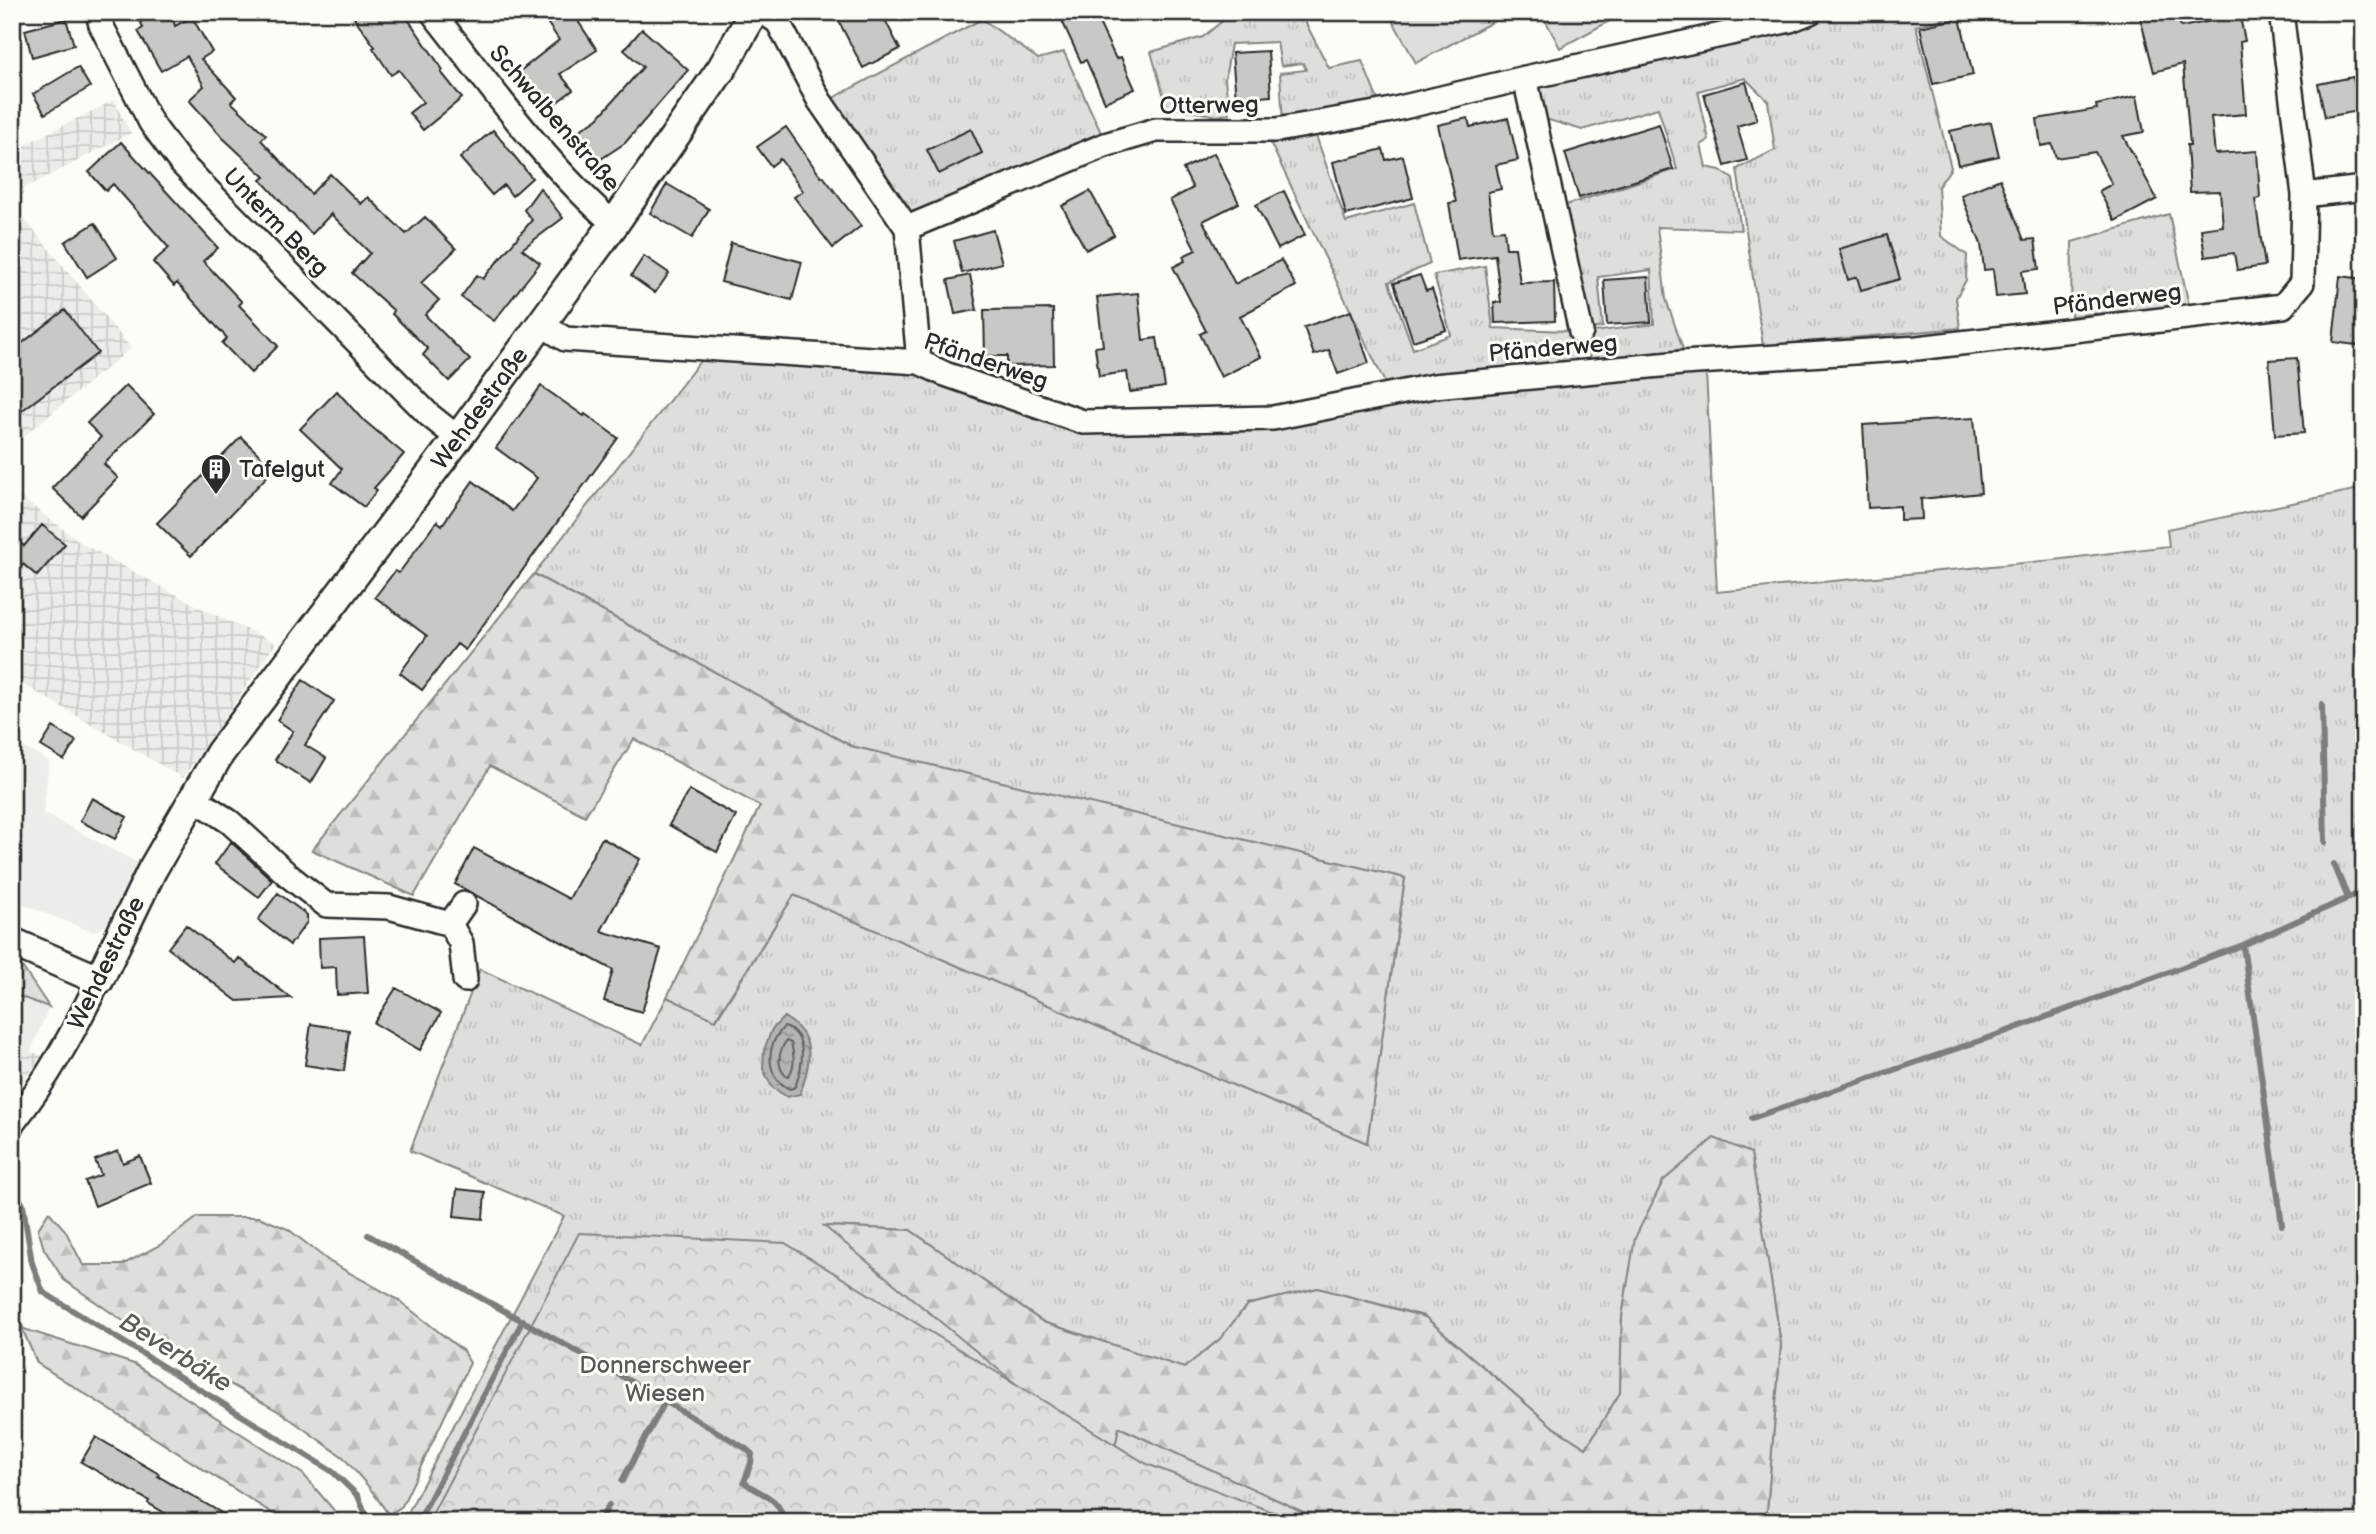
<svg xmlns="http://www.w3.org/2000/svg" width="2376" height="1534" font-family="'Balsamiq Sans',sans-serif">
<defs>
<pattern id="industrial-grid" width="8" height="8" patternUnits="userSpaceOnUse" patternTransform="scale(1.75)"><rect width="8" height="8" fill="#edece8"/><path d="M0 4h8M4 0v8" fill="none" stroke="#cbcbc7"/></pattern>
<pattern id="grass-tufts" width="24" height="20" patternUnits="userSpaceOnUse" patternTransform="scale(1.75)"><rect width="24" height="20" fill="#dfdeda"/><path d="M3 7l-1-3M5 7V3M7 7l1-3M15 17l-1-3M17 17v-4M19 17l1-3" fill="none" stroke="#c0bfbb"/></pattern>
<pattern id="forest-firs" width="22" height="20" patternUnits="userSpaceOnUse" patternTransform="scale(1.75)"><rect width="22" height="20" fill="#dfdeda"/><path d="M5 1l3.5 6h-7zM16 11l3.5 6h-7z" fill="#c0bfbb"/></pattern>
<pattern id="park-crowns" width="20" height="18" patternUnits="userSpaceOnUse" patternTransform="scale(1.75)"><rect width="20" height="18" fill="#dfdeda"/><path d="M2 6a3 3 0 1 1 6 0M12 15a3 3 0 1 1 6 0" fill="none" stroke="#c0bfbb"/></pattern>
<pattern id="water-ripples" width="26" height="14" patternUnits="userSpaceOnUse" patternTransform="scale(1.75)"><rect width="26" height="14" fill="#b5b4b1"/><path d="M2 4q2-2 4 0t4 0M15 11q2-2 4 0t4 0" fill="none" stroke="#939390"/></pattern>
</defs>
<rect width="100%" height="100%" fill="#fdfcf7"/>
<filter id="ink" filterUnits="userSpaceOnUse"><feTurbulence type="fractalNoise" baseFrequency=".0143" numOctaves="2"/><feDisplacementMap in="SourceGraphic" scale="14" xChannelSelector="R" yChannelSelector="G"/><feConvolveMatrix kernelMatrix="1 2 1 2 8 2 1 2 1" color-interpolation-filters="sRGB"/></filter>
<g filter="url(#ink)">
<!-- built -->
<path fill="#edece8" d="M12,741l37,20 -6,52 97,51 -31,60 -16,8 -81,-32z
M12,994l37,13 -20,48 -17,-6z"/>
<!-- industrial -->
<path fill="url(#industrial-grid)" d="M114,100l17,33 -119,62v-44z
M12,204l119,144 -119,98z
M12,491l74,55 119,64 71,33 -93,135 -171,-100z
M12,1045l31,11 -31,39z"/>
<!-- grass -->
<path fill="url(#grass-tufts)" stroke="#858482" stroke-width="2" d="M1233,12h67l29,56 33,-7 19,47 -98,17 -3,-52 26,-3 -3,-7 -22,3 -4,-24 -46,2 -6,35 4,35 -11,2 -51,-9 -16,-55 52,-15z
M1833,12h135l-52,14 35,142 -13,19 3,49 26,19 -1,25 -10,18 4,30 -197,18 -26,-177 38,-19 -7,-49 -23,-23 -47,13 11,49 -8,5 5,22 14,3 13,9 8,51 -84,-3 9,72 17,50 -92,16 -5,-32 68,-9 -3,-54 -53,7 5,50 -16,3 -27,-123 117,-38 -19,-61 -76,22 -40,-12 -9,-34 182,-39 104,-26z
M982,19l56,40 26,-7 39,85 -195,82 -79,-119z
M1314,130l32,92 68,-19 16,61 -41,18 24,67 38,-14 -17,-60 51,-9 8,62 75,3 10,33 -193,19 -116,-243z
M2169,214l20,91 -118,11 1,-74z
M708,351l220,24 159,56 351,-41 268,-19 11,221 337,-32 115,-14 -2,-17 197,-41v1034h-598l15,-178 -30,-190 -115,84 -14,79 -2,76 -34,55 -33,-21 -129,-111 -106,-28 -71,17 -27,34 -36,29 -141,-46 -133,-92 -84,-4 248,205 -37,91h-634l161,-306 -154,-65 70,-182 162,76 25,-48 49,23 78,-125 573,248 38,-265 -554,-132 -317,-172z
M1119,1427l206,95h-226z"/>
<!-- forest -->
<path fill="url(#forest-firs)" stroke="#858482" stroke-width="2" d="M534,574l317,172 554,132 -38,265 -573,-248 -79,125 -48,-23 93,-191 -126,-67 -49,77 -95,-50 -76,130 -102,-46z
M12,957l5,2 32,48 -37,-13z
M1714,1138l37,15 30,191 -15,178h-441l-206,-95 -20,95 -26,-91 -249,-205 86,4 133,92 141,46 36,-29 27,-34 71,-17 107,29 128,110 33,21 34,-55 2,-76 13,-79 28,-57z
M49,1212l16,18 18,35h39l38,-20 38,-28h61l29,12 42,33 67,37 66,52 7,12 -68,143 -13,9 -20,-28 -26,-30 -60,-43 -138,-78 -81,-56 -20,-31 -6,-20z
M12,1305l12,24 110,35 169,110 41,48h-63l-3,-5 -241,-154z"/>
<!-- park -->
<path fill="url(#park-crowns)" stroke="#858482" stroke-width="2" d="M579,1233l206,10 362,221 152,58h-871z"/>
<!-- pitch -->
<path fill="#dfdeda" stroke="#858482" stroke-width="2" d="M1388,12h123l-95,51z
M1541,12h85l-66,36z"/>
<!-- water -->
<path fill="url(#water-ripples)" stroke="#7e7d7b" stroke-width="2" d="M784,1017c33,19 27,46 16,77l-13,3 -15,-10 -9,-18 1,-19 8,-21z"/>
<g fill="none" stroke-linecap="round" stroke-linejoin="round">
<!-- shore -->
<path stroke="#626261" stroke-width="2" d="M784,1027c26,6 18,42 11,60l-5,2c-25,-11 -25,-44 -6,-62z
M786,1041l5,2c3,11 5,26 -4,34 -11,-10 -9,-24 -1,-36z"/>
<!-- stream -->
<path stroke="#7e7d7b" stroke-width="6" d="M2322,704l3,139
M2334,864l14,34
M2243,945l39,280
M1752,1118l239,-81 252,-92 121,-54
M12,1184l11,21 9,58 11,29 290,180 25,24 11,26
M368,1235l255,142 122,71 7,6 -1,9 -7,19c16,13 36,14 40,40
M622,1481l43,-79
M418,1522l105,-202
M599,1522l10,-17"/>
</g>
<!-- building -->
<path fill="#c9c8c4" stroke="#2b2b2b" stroke-width="2" d="M137,12h34l4,14 17,-9 20,35 -11,7 35,38 -5,5 35,33 -5,5 50,54 19,-20 31,30 7,-7 38,37 19,-17 31,32 -35,34 18,17 -14,15 45,45 -21,21 -26,-26 5,-6 -36,-35 2,-3 -42,-38 18,-20 -39,-39 -19,20 -20,-20 -31,-34 4,-3 -42,-39 -34,-38 15,-14 -17,-30 -26,15 -23,-40 5,-3z
M350,12h53l40,58 -2,2 21,26 -39,32 -14,-17 14,-11 -24,-32 -8,5 -18,-27 2,-1z
M540,12h32l25,38 -37,24 13,16 -24,18 -29,-37 39,-31z
M834,12h47l19,37 -37,19z
M1058,12h36l22,47 5,-2 14,32 -30,13 -19,-42 -5,2z
M2159,12h18l4,15 31,-6 -2,-9h29l6,29 -5,1 6,72 -35,3 4,37 42,-3 3,47 -5,1 10,67 -28,4 -3,-17 -29,4 -4,-28 22,-3 -3,-35 -30,1 -3,-47h3l-7,-81 -29,8 -14,-55z
M1960,18l13,57 -40,9 -13,-57z
M66,19l8,26 -42,12 -7,-27z
M642,29l46,41 -63,73 -30,20 -21,-29 24,-16 45,-51 -19,-17z
M1268,51l3,45 -35,3 -4,-46z
M78,67l12,20 -45,27 -12,-20z
M2353,77l6,34 -34,6 -7,-33z
M1746,82l11,38 -20,6 10,34 -22,6 -21,-72z
M2137,96l7,36 -21,4 34,63 -42,22 -16,-30 13,-7 -17,-32 -39,6 -4,-14 -11,2 -4,-27 60,-10 -1,-4z
M1468,118l2,9 38,-9 10,42 -22,5 5,24 -13,3 5,39 11,-1 2,18h9l5,35 34,-1 1,39 -60,2 -1,-21h7l-6,-47 -37,5 -9,-57 7,-1 -18,-77z
M1991,122l8,34 -41,9 -8,-34z
M1659,124l14,45 -94,29 -14,-45z
M786,127l35,50 2,-1 38,50 -28,22 -39,-51 9,-6 -23,-32 -9,7 -14,-19z
M971,129l11,24 -43,21 -12,-24z
M493,130l39,48 -20,18 -8,-11 -12,10 -32,-37z
M121,142l97,106 -15,13 39,41 -3,3 39,41 -27,27 -29,-30 5,-5 -50,-55 -3,3 -21,-24 16,-14 -56,-64 -7,7 -17,-19z
M1383,149l3,11 17,-4 10,42 -67,17 -13,-53z
M1214,153l25,50 -36,18 32,63 46,-24 15,26 -56,30 21,41 -40,20 -21,-43 6,-3 -33,-64 12,-6 -2,-5 13,-6 -26,-50 23,-12 -10,-19z
M2000,179l24,61 11,-1 4,30 -17,2 3,23 -29,3 -3,-28 -9,1 -3,-26 -20,-49z
M667,184l42,25 -17,29 -42,-25z
M540,188l23,30 -41,31 18,14 -46,58 -33,-24 16,-22 6,4 49,-59 -8,-10z
M1090,191l24,44 -28,15 -24,-44z
M1284,191l21,44 -27,14 -22,-44z
M95,223l22,35 -30,19 -22,-35z
M993,230l9,33 -40,10 -8,-32z
M1887,235l13,44 -39,11 -4,-13 -9,3 -9,-31z
M731,243l71,19 -10,38 -71,-18z
M644,256l25,17 -14,20 -24,-17z
M970,275l7,35 -22,4 -7,-34z
M1420,275l6,16 6,-2 14,41 -33,11 -19,-58z
M2340,276l24,3v67l-31,-4z
M1648,277l3,45 -44,3 -3,-45z
M1138,293l5,47 14,-2 8,49 -35,5 -3,-20 -28,4 -4,-29 8,-1 -6,-49z
M1053,309l1,56 -47,1v-10h-22l-1,-46z
M65,310l33,43 -86,65v-67z
M1351,311l18,52 -31,11 -9,-24 -15,5 -10,-28z
M2297,358l7,75 -29,2 -6,-75z
M126,385l28,29 -50,50 14,14 -37,38 -29,-28 49,-51 -14,-14z
M541,386l43,30 1,-2 33,24 -153,212 -8,-6 -35,46 -22,-17 27,-37 -52,-39 20,-26 4,2 38,-52 5,4 31,-44 39,30 25,-33 -41,-30z
M337,391l23,26 44,37 -30,34 3,2 -13,17 -32,-24 10,-14 -42,-40z
M1974,418l7,75 -60,6 1,20 -22,1v-14l-32,2 -5,-83z
M241,437l33,32 -83,87 -34,-33z
M42,525l23,19 -28,32 -14,-12 -11,12v-40l12,10z
M303,680l31,21 -29,44 21,13 -15,25 -36,-23 18,-29 -16,-11z
M53,727l23,14 -12,19 -23,-14z
M689,790l47,26 -19,36 -48,-27z
M92,798l35,19 -12,22 -35,-18z
M602,838l38,21 -39,72 60,18 -19,63 -38,-11 9,-31 -158,-86 19,-36 95,51z
M231,842l41,38 -13,17 -44,-33z
M278,893l29,22v7l-17,23 -32,-25z
M186,925l49,38 4,-5 52,40 -54,3 -69,-53z
M364,936l4,57 -31,2 -1,-28 -16,1 -1,-30z
M396,988l45,25 -21,37 -46,-27z
M311,1024l38,6 -5,41 -39,-6z
M118,1151l5,12 17,-7 11,27 -56,23 -10,-25 16,-6 -6,-15z
M457,1189l28,3 -2,27 -29,-3z
M96,1437l63,37 -1,2 79,46h-57l-32,-19 1,-2 -68,-39z"/>
<g fill="none" stroke-linecap="round" stroke-linejoin="round">
<!-- minor casing -->
<g stroke="#2b2b2b" stroke-width="28">
<path id="minor" d="M98,12l3,13 50,98 29,39 249,253 29,23
M432,12c58,73 112,151 182,212
M763,12l15,10 41,78 88,128 12,134
M1525,78l56,254
M2304,195l60,-7
M907,228l198,-83 51,-15h121l110,-19 138,-33 265,-58 20,-8
M541,324l24,15 354,23 26,12 138,48 190,-4 161,-32 248,-23 235,-15 366,-42 19,-23 2,-88 -23,-183
M194,798l36,24 59,54 37,29 63,2 61,17 11,19 4,37
M450,924l14,-20
M12,1124c36,-45 62,-93 87,-144"/>
</g>
<!-- tertiary casing -->
<g stroke="#2b2b2b" stroke-width="33">
<g id="tertiary">
<path id="s1" d="M12,942l87,38 53,-110 68,-117 238,-315 156,-214 108,-156 32,-56"/>
</g>
</g>
<!-- minor -->
<use href="#minor" stroke="#fdfcf7" stroke-width="23"/>
<!-- tertiary -->
<use href="#tertiary" stroke="#fdfcf7" stroke-width="28"/>
</g>
</g>
<!-- icons -->
<defs>
<g id="building-pin" transform="scale(1.575)"><path d="M0 17L-7.5 6A9.5 9.5 0 1 1 7.5 6Z" fill="#2b2b2b" stroke="#fdfcf7"/><path d="M-4-6H4V6H1V3H-1V6H-4ZM-2.5-4.3h1.7v1.8h-1.7ZM.8-4.3h1.7v1.8H.8ZM-2.5-1h1.7V.8h-1.7ZM.8-1h1.7V.8H.8Z" fill="#fff"/></g>
</defs>
<g fill-rule="evenodd">
<use href="#building-pin" x="216" y="469"/>
</g>
<g text-anchor="middle" stroke-width="6" stroke-linejoin="round" paint-order="stroke">
<!-- street labels -->
<g font-size="24" fill="#2b2b2b" stroke="#fdfcf7">
<text transform="translate(1209 105) rotate(-1)" y="8">Otterweg</text>
<text transform="translate(555 118) rotate(49)" y="8">Schwalbenstraße</text>
<text transform="translate(276 222) rotate(46)" y="8">Unterm Berg</text>
<text transform="translate(2117 299) rotate(-7)" y="8">Pfänderweg</text>
<text transform="translate(1553 348) rotate(-5)" y="8">Pfänderweg</text>
<text transform="translate(986 361) rotate(19)" y="8">Pfänderweg</text>
<text dy="8" stroke="none"><textPath href="#s1" startOffset="784">Wehdestraße</textPath></text>
<text transform="translate(106 963) rotate(-64)" y="8">Wehdestraße</text>
</g>
<!-- poi labels -->
<g font-size="24" fill="#2b2b2b" stroke="#fdfcf7" text-anchor="start">
<text x="239" y="477">Tafelgut</text>
</g>
<!-- park labels -->
<g font-size="24" fill="#585857" stroke="#fdfcf7">
<text x="665" y="1373">Donnerschweer<tspan x="665" dy="28">Wiesen</tspan></text>
</g>
<!-- water labels -->
<g font-size="26" font-style="italic" fill="#5b5b5a" stroke="#fdfcf7">
<text transform="translate(176 1352) rotate(32)" y="9">Beverbäke</text>
</g>
</g>
<!-- margin -->
<rect width="2376" height="1534" fill="none" stroke="#fdfcf7" stroke-width="42"/>
<rect x="21" y="21" width="2334" height="1492" fill="none" stroke="#2b2b2b" stroke-width="2.5" filter="url(#ink)"/>
</svg>
